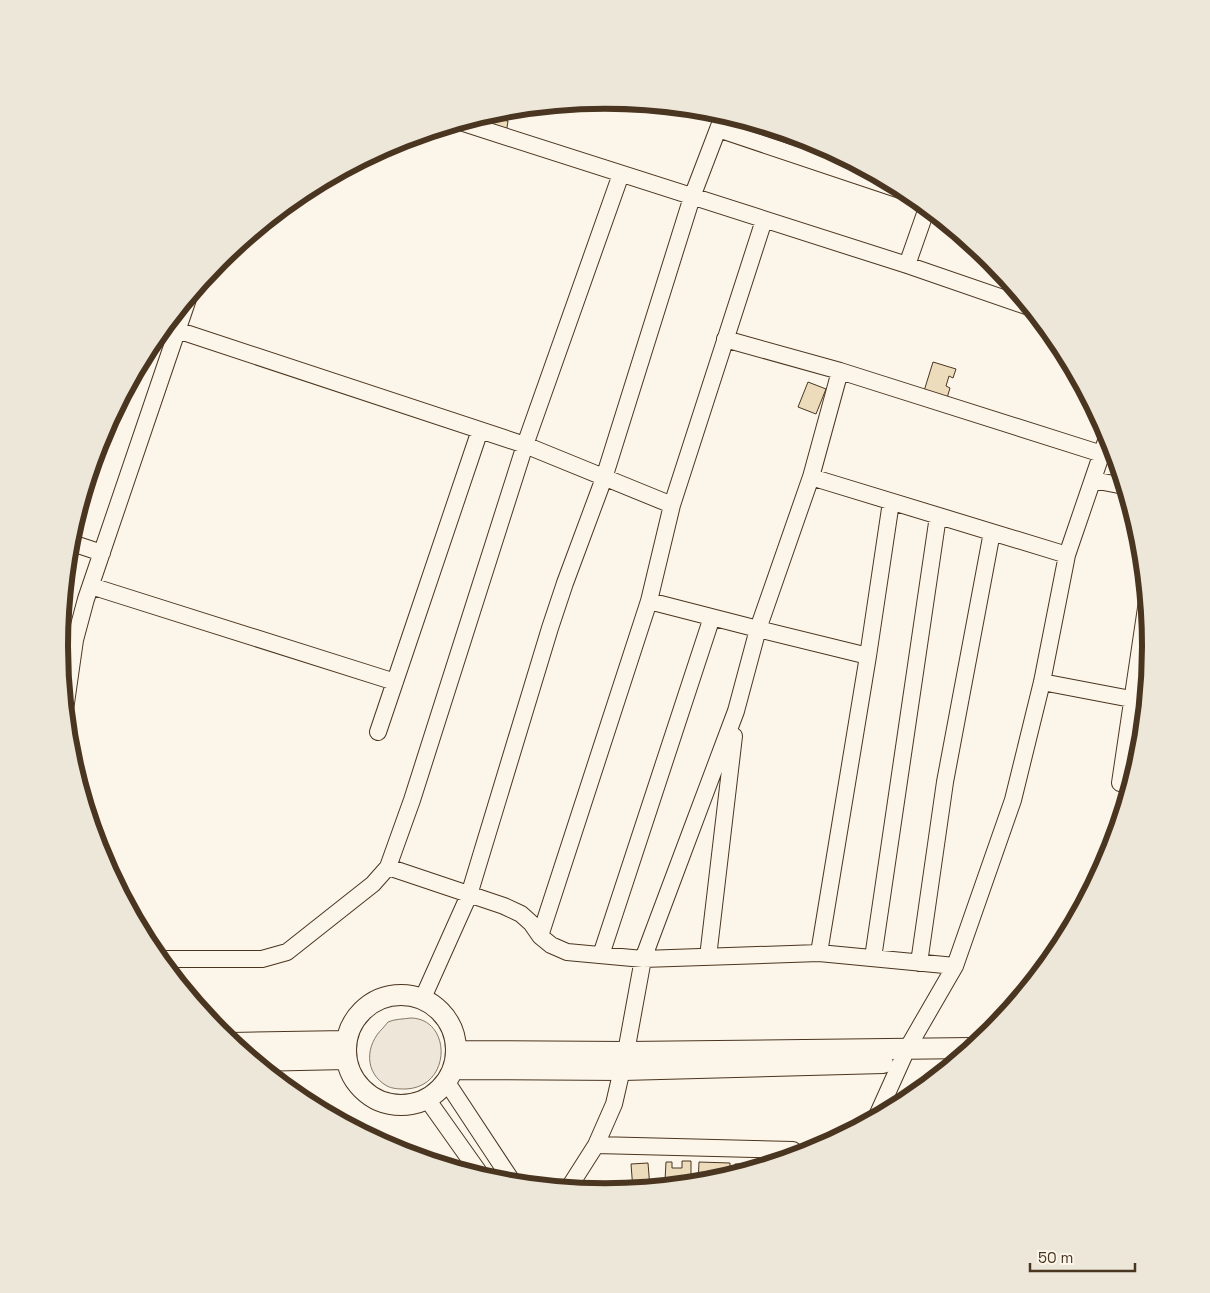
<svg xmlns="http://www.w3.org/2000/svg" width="1210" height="1293" font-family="'Space Grotesk',sans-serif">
<rect width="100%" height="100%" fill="#fbf6e9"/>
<!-- green -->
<path fill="#ede6d9" stroke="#887966" d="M411,1018c41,1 41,69 -5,71 -6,0 -13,0 -19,-3 -23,-13 -22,-41 -4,-58 2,-2 3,-4 5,-6 6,-3 16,-3 23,-4z"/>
<!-- building -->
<path fill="#ecdcbc" stroke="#4a3520" d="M488,118l20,3 -2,13 -21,-4z
M933,362l23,7 -3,9 -4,-2 -3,10 4,2 -3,10 -23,-7z
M808,382l18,7 -10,25 -18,-7z
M682,1161h9v19h-26l1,-18h6v6h10z
M757,1161l11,1v3l-11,4z
M699,1162l31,1v14l-19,5 -13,2z
M648,1163l2,25 -17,2 -2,-26z
M735,1164h17v6l-17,5z"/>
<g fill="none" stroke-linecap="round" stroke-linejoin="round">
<!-- minor casing -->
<g stroke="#4a3520" stroke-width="18">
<path id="minor" d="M460,122l447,143 122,42
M718,129l6,-15
M797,154l5,-16
M907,265l20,-57
M177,330l348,115 147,60
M725,339l115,32 262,83
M840,371l-29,106 256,78
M811,477l-53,152 110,27 -49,297
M1093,480l31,6
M69,542l33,11
M91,586l304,96
M868,656l23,-154
M1042,682l89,17 15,4
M65,710l10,-70 11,-41 103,-303
M378,732l102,-302
M1120,783l27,-182
M388,867l116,39 17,8 10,9 9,13 11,9 16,7 76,7 176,-6 136,13
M540,936l109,-335 23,-96 92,-285
M601,955l111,-338
M708,957l26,-221
M873,958l65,-442
M158,959h104l25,-7 86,-68 15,-17 24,-67 113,-355 96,-271
M919,963l26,-181 47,-250
M422,1000l47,-105 81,-267 15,-45 39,-105 88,-281 26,-68 191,64
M446,1081l68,103
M427,1099l56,79
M876,1118l31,-69 48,-83 58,-166 29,-118 25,-127 41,-120
M596,1145l197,5
M568,1189l28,-44 18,-41 12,-52 17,-93 93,-248 22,-82 -109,-28"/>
</g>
<!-- major casing -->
<g stroke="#4a3520" stroke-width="22">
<path id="major" d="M346 1050a55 55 0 1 1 110 0a55 55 0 1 1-110 0Z
M231,1043l115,-2
M456,1051l170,1 346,-4
M253,1061l93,-2
M453,1069l170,1 260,-7"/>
</g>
<!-- minor -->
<use href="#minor" stroke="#fbf6e9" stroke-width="16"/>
<!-- major -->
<use href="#major" stroke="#fbf6e9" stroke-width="20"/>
</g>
<!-- crop -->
<path d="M0 0H1210V1293H0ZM68 646a537 537 0 1 1 1074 0a537 537 0 1 1-1074 0Z" fill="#ede7d9" fill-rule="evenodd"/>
<path fill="none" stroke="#4a3520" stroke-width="6" d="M68 646a537 537 0 1 1 1074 0a537 537 0 1 1-1074 0Z"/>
<!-- scale -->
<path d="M1030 1263v8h105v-8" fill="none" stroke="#4a3520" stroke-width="2.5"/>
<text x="1038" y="1263" font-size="15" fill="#4a3520" stroke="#fbf6e9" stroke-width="4" paint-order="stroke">50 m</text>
</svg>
